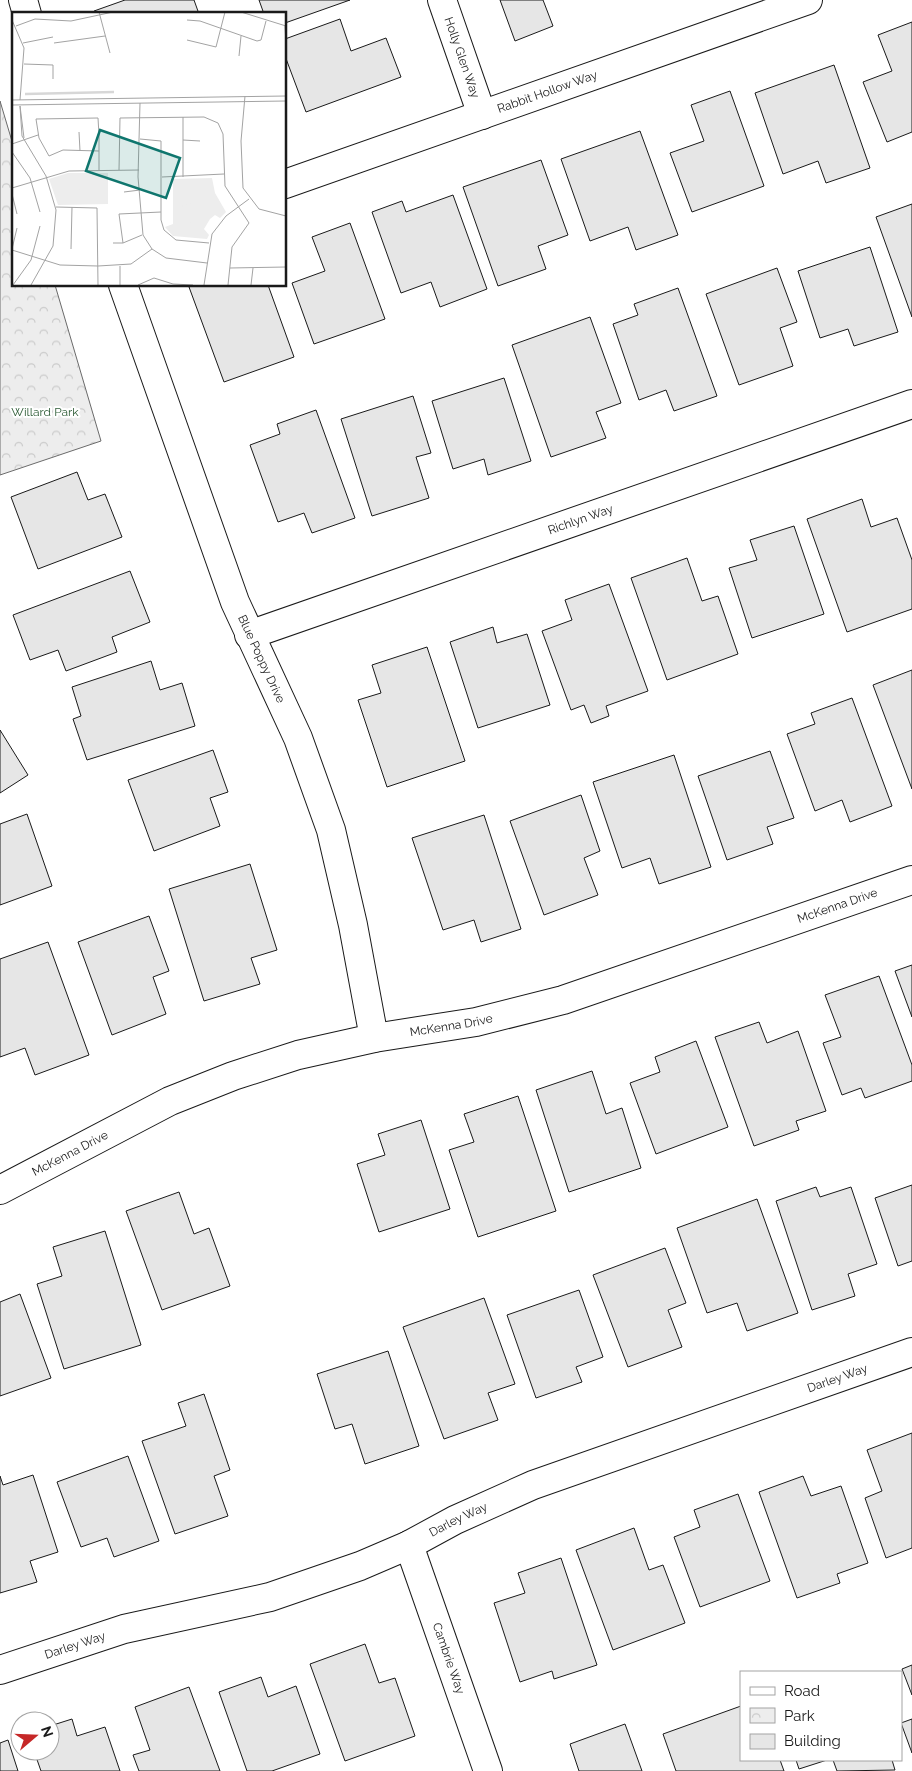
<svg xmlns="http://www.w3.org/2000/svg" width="912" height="1771" font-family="Raleway,sans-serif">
<defs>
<pattern id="park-crowns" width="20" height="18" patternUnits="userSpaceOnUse" patternTransform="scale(1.25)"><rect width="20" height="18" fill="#ededed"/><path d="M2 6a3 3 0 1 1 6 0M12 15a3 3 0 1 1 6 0" fill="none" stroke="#cbcbcb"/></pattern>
</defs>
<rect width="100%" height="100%" fill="#fff"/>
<!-- park -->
<path fill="url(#park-crowns)" stroke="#6a6a6a" d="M0,101l14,47v137h41l46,156 -101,34z"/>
<!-- building -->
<path fill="#e6e6e6" stroke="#1a1a1a" d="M125,0h69l5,14h-104l-1,-3z
M259,0h91l-65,23v-9h-21z
M500,0h43l10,26 -38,15z
M340,19l11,32 35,-13 15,39 -95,35 -21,-56v-17z
M912,22v110l-25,10 -24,-60 29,-11 -14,-36z
M834,65l36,103 -44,15 -8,-22 -35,13 -28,-81z
M730,91l34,95 -72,26 -22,-59 34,-12 -13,-36z
M640,131l38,104 -42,15 -8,-23 -38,14 -29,-82z
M541,160l27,75 -30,11 8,23 -48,17 -35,-99z
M453,195l34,94 -47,18 -9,-25 -30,11 -29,-81 30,-11 4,11z
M912,204v113l-36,-100z
M350,223l35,96 -71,25 -22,-61 33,-12 -13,-34z
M870,247l28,85 -44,14 -6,-17 -28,9 -22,-67z
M777,268l20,54 -17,6 13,38 -54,19 -33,-91z
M195,285h73l26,72 -70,25 -35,-95z
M678,288l39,108 -43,15 -8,-21 -27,10 -26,-76 25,-9 -4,-11z
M590,317l31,86 -25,9 10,26 -55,19 -39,-112z
M504,378l27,83 -43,14 -4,-16 -31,10 -21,-68z
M413,396l18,57 -15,4 13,41 -57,18 -31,-97z
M316,410l39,108 -43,15 -8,-20 -26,9 -28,-77 30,-11 -3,-10z
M77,472l11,28 17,-6 17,43 -84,32 -27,-72z
M862,499l9,28 26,-9 15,42v49l-65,23 -40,-113z
M794,526l30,88 -72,24 -23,-70 28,-8 -7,-20z
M687,558l15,43 16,-5 20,58 -71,26 -36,-102z
M130,571l20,51 -38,15 5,15 -51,19 -8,-21 -28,10 -17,-45z
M609,584l39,107 -42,15 3,10 -18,7 -7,-18 -13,5 -29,-79 30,-11 -7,-20z
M493,627l4,16 30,-9 23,71 -72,23 -28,-86z
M427,647l38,114 -78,26 -29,-87 23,-7 -9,-28z
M151,661l9,29 22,-7 13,43 -108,34 -14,-41 8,-3 -9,-29z
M912,670v119l-39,-104z
M852,698l40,108 -42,16 -8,-22 -27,11 -28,-77 28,-10 -4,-11z
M0,730l28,45 -28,18z
M213,750l15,42 -18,6 10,28 -66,25 -26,-71z
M770,751l24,67 -27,9 6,17 -46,16 -29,-84z
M674,755l37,112 -52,17 -9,-26 -28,10 -29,-86z
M581,795l19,56 -16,7 14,37 -54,20 -34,-94z
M27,814l25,72 -52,19v-81z
M484,815l37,114 -40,13 -7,-22 -31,10 -31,-92z
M250,864l27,86 -26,8 9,26 -56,17 -35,-112z
M149,916l20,55 -16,6 13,37 -54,21 -34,-93z
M48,942l41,113 -54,20 -10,-27 -25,9v-98z
M912,965v52l-17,-46z
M879,976l33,89v16l-47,17 -4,-10 -19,7 -19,-52 18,-6 -16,-42z
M759,1022l8,21 31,-12 28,80 -30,10 3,9 -45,16 -39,-109z
M696,1041l32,86 -72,27 -26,-71 30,-11 -5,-15z
M592,1071l14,43 16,-6 19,60 -72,24 -33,-102z
M518,1096l38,115 -78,26 -29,-87 25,-8 -10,-28z
M421,1120l29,89 -71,23 -22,-68 28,-9 -7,-21z
M912,1185v76l-14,5 -23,-68z
M816,1187l4,10 31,-10 26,77 -29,10 7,22 -43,14 -36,-109z
M179,1192l15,42 15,-6 21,58 -68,24 -36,-99z
M757,1199l41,114 -51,18 -10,-28 -30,10 -30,-85z
M105,1231l36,114 -77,24 -27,-85 25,-8 -9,-29z
M665,1248l21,55 -18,7 14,37 -54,20 -35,-92z
M579,1290l24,67 -27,10 6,15 -46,16 -29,-83z
M20,1294l31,84 -51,18v-94z
M484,1298l31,86 -27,9 10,27 -54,19 -41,-112z
M388,1351l31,95 -54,18 -13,-40 -17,5 -18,-55z
M204,1394l26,76 -16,6 14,40 -53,18 -33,-93 44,-15 -8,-23z
M912,1433v115l-26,10 -21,-60 17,-7 -15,-41z
M128,1456l31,85 -45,16 -7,-19 -26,9 -24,-65z
M33,1475l25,77 -28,9 7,21 -37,11v-117l3,9z
M803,1476l8,20 30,-10 27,77 -31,11 3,9 -43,15 -38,-106z
M738,1494l32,87 -70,26 -26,-70 26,-10 -6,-17z
M634,1528l15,42 14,-5 22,58 -72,27 -37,-100z
M561,1558l36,107 -43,14 -2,-8 -32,11 -26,-79 31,-10 -7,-20z
M365,1644l14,39 16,-5 20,58 -70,25 -35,-97z
M912,1665v30l-10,-26z
M261,1677l7,20 28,-11 24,68 -48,17h-25l-28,-79z
M189,1687l31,84h-81l-6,-16 17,-5 -15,-43z
M741,1706v54h39l4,11h-108l-13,-37z
M72,1719l5,17 28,-9 15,44h-79l-7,-20h16v-25z
M912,1719v34l-11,-30z
M625,1724l17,47h-63l-9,-27z
M8,1740l10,31h-18v-28z
M796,1760h31l-28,9z
M833,1760h59l3,10 -58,1z"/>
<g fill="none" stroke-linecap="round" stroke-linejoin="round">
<!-- minor casing -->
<g stroke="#1a1a1a" stroke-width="30">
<g id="minor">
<path d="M23,0l4,14"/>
<path id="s1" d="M442,0l40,115"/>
<path id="s2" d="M285,184l523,-184"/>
<path id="s3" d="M123,285l112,317 63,136 33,92 22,95 21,113"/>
<path id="s4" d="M249,635l663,-231"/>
<path id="s5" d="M0,1190l170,-89 63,-25 65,-21 76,-17 102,-16 87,-22 349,-120"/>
<path id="s6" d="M409,1545l79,226"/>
<path id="s7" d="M0,1670l124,-41 146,-32 90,-31 49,-21 46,-25 78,-35 379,-133"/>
</g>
</g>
<!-- minor -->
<use href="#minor" stroke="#fff" stroke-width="28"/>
</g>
<g text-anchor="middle" stroke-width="4" stroke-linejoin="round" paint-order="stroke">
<!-- street labels -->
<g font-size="12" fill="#1a1a1a" stroke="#fff">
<text dy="4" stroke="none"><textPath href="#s1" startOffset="61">Holly Glen Way</textPath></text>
<text dy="4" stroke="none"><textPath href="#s2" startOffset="278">Rabbit Hollow Way</textPath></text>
<text dy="4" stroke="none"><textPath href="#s4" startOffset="351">Richlyn Way</textPath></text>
<text dy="4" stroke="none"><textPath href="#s3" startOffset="399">Blue Poppy Drive</textPath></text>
<text dy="4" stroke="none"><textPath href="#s5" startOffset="889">McKenna Drive</textPath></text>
<text dy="4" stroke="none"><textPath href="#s5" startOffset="484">McKenna Drive</textPath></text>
<text dy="4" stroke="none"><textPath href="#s5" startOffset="79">McKenna Drive</textPath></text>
<text dy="4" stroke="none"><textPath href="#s7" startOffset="889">Darley Way</textPath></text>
<text dy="4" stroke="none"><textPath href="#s7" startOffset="484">Darley Way</textPath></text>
<text dy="4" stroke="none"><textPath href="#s7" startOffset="79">Darley Way</textPath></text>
<text dy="4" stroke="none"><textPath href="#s6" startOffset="120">Cambrie Way</textPath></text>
</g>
<!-- park labels -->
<g font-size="12" fill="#2b5a34" stroke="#fff">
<text x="45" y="416">Willard Park</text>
</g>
</g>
<!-- overview -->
<g transform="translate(12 12)">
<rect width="274" height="274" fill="#fff"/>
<path d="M56,161h40v31l-50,1 -9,-26zM200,166l3,15 11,19 -6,6 -5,-3 -5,4 -6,10 5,6 -2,4 -34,-3 -8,-9 8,-3v-45z" fill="#ededed"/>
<path d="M89,164l-6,18 -16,-5 9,-12zM182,191l14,4 -17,16 -9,-17z" fill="#ededed"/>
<path fill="none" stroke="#d7d7d7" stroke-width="2.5" d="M13,82l89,-2"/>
<path fill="none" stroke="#a3a3a3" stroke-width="1" d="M87,0l11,41M229,0l45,14M0,8l12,28 -4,52M175,8l13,1 57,20 4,-1 5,-19M4,14l19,-7 36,2 42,-9M273,14l1,18M175,28l29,7 9,-35M11,31l30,-6M42,31l51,-7M227,44l2,-20M12,52l29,1v14M233,84l-4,45 2,47 16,21 27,7M0,88l274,-4M128,91l-2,74 5,58 9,14 14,9 41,5M0,93l274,-4M8,94l2,30 24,40 10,34 -3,36 -22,39M8,94l4,32M171,105v60M67,120l1,19M128,127l21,2v79l3,10 12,10 33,3M171,128l17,1M0,132l26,-9M87,139l-36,-1 -14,6 -10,-18 -3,-19 62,-1 1,17v35M0,140l18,26 10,34M107,158l1,-52 84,-1 14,6 5,11 2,52 24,37 -17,24 -4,38M150,165l62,-3M0,176l57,-17 70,-1M112,180l16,-2M0,182l5,20M44,195l41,1 1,77M101,231h10l19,-8M111,231l-4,-29 42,-2M0,237l5,-21M59,237l1,-42M0,238l48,15 38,1 33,-2 21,-15M108,254v19M218,256l56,-1M1,273l18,-25 9,-34M126,273l16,-7 19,6 20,1M192,273l8,-51 14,-18 23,-17M239,273l2,-17"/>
<path fill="#0f766e" fill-opacity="0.15" stroke="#0f766e" stroke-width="2.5" d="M88,118l80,28 -14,40 -80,-27z"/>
<rect width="274" height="274" fill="none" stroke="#1a1a1a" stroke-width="2.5"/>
</g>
<!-- legend -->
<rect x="740" y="1671" width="162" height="90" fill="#ffffff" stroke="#a3a3a3"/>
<rect x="750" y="1687" width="25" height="8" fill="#ffffff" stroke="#a3a3a3"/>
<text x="784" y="1696" font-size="15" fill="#1a1a1a">Road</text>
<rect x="750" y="1708" width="25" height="15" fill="url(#park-crowns)" stroke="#a3a3a3"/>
<text x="784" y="1721" font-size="15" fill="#1a1a1a">Park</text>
<rect x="750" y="1734" width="25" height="15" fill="#e6e6e6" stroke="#a3a3a3"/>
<text x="784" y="1746" font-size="15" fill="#1a1a1a">Building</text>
<!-- north arrow -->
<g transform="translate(35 1736) rotate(71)"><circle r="24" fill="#ffffff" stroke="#a3a3a3"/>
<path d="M0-4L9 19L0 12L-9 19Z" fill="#c62828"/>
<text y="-8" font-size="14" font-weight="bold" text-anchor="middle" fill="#1a1a1a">N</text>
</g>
</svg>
